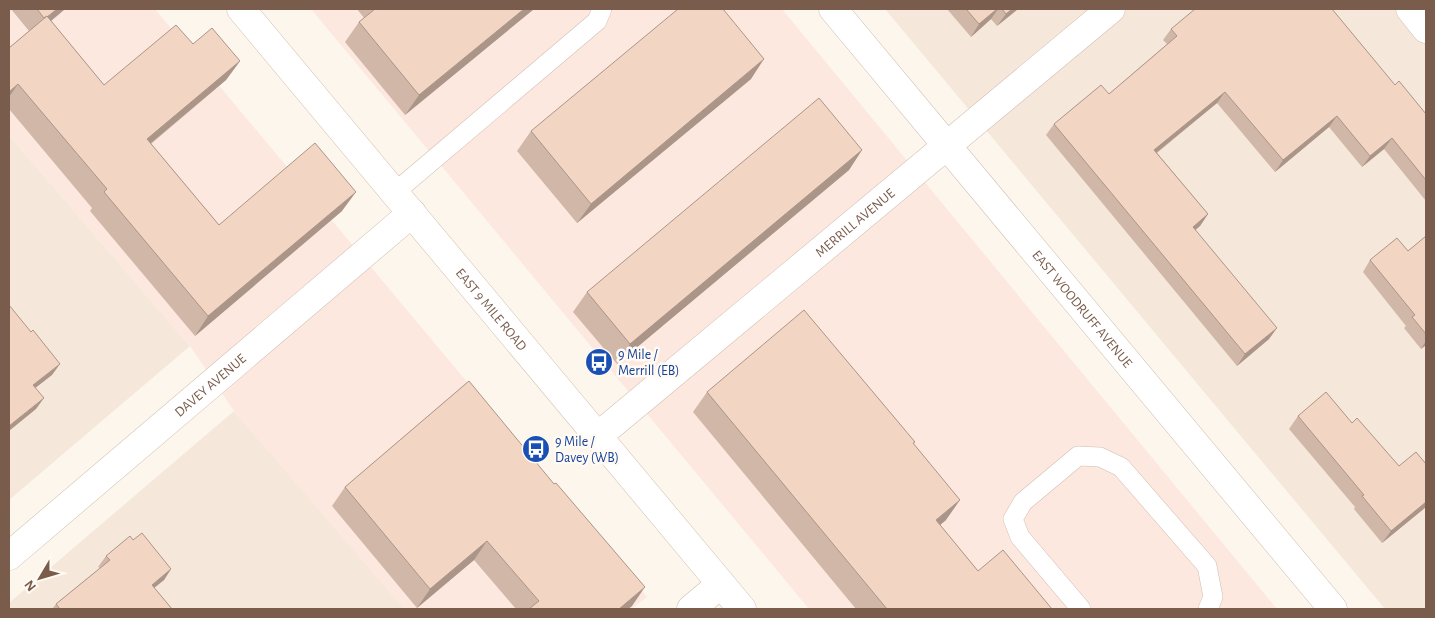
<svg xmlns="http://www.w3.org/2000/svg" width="1435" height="618" font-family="'Alegreya Sans',sans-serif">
<rect width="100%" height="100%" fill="#fdf6ec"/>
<!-- residential -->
<path fill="#f5e8da" d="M885,9h541v600h-41z
M9,135l181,211 -181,154z
M234,411l172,198h-397v-6z"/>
<!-- commercial -->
<path fill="#fde8e0" d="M9,9h146l492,588 -16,12h-227l-170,-198 -44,-65 -181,-211z
M311,9h471l495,600h-468z"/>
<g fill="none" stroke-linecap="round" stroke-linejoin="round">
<!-- service casing -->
<g stroke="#d1beb0" stroke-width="20">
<path id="service" d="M394,193l203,-172 5,-12
M1081,609l-61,-72 -7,-18 10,-17 55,-46 22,1 21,10 86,99 6,31 -5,12"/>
</g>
<!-- minor casing -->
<g stroke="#d1beb0" stroke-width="29">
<g id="minor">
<path id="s1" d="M833,9l500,600"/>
<path d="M1410,9l16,20"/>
<path id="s2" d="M598,436l513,-427"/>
<path id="s3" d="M9,556l403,-343"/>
<path d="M691,609l30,-25"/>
</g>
</g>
<!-- secondary casing -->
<g stroke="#d6c0b0" stroke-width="29">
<g id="secondary">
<path id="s4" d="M241,9l501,600"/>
</g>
</g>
<!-- service -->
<use href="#service" stroke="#fff" stroke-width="19"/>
<!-- minor -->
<use href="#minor" stroke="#fff" stroke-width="28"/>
<!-- secondary -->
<use href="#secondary" stroke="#fff" stroke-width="28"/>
</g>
<!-- wall -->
<path fill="#d1b7a8" d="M11,9h54l-14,12 53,64 89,-41 47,17 -14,19 -75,64 68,81 123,-14 -147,125 -105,-125 2,-3 -83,-99v-61l20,-17z
M357,9h177l-129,106 -60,-73 14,-20 5,-4z
M947,9h71l-21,17 -6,-7 -20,18z
M1171,29l224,56 31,29v87l-42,-52 -22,18 -33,-40 -54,45 -58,-69 -60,50 51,61 -8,12 -5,4 74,109 -32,27 -191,-231 8,-11 55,-30 58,-50 -4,-4z
M751,79l-174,144 -60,-72 14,-20z
M862,150l-13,20 -232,194 -44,-52 14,-20z
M1426,236v109l-5,4 -17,-21 2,-2 -43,-54 7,-12 38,-9z
M469,381l163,225 -4,3h-112l-42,-49 -57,48 -85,-102 13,-19z
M707,392l207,52 32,76 -6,5 38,46 74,38h-196l-163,-197z
M1298,416l54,7 47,43 27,-2v43l-44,36 -28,-34 1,-2 -66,-78z
M133,540l38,29 -7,11 -10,8 18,21h-120l4,-5 44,-36 -2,-1 8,-11z"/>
<!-- shaded-wall -->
<path fill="#aa9588" d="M57,9h8l-32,27 12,-17z
M524,9h10l-129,106 14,-20z
M997,9h1l-7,10 -20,18 8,-13z
M1012,9h6l-21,17 9,-12z
M764,59l-13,20 -174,144 14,-19z
M240,61l-14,19 -93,78 14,-19z
M18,84l-9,13v-5z
M1225,92l-8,11 -71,58 8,-11z
M1337,116l-8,11 -54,45 8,-12z
M1392,138l-8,11 -22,18 8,-11z
M862,150l-13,20 -232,194 13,-20z
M356,192l-14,19 -147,125 13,-20z
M1208,214l-8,12 -15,13 8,-12z
M1277,328l-8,11 -32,27 8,-12z
M1426,341v4l-5,4z
M60,364l-8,11 -27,21 8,-11z
M44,398l-8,11 -27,22v-5z
M960,500l-14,20 -24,20 14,-20z
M1426,502v5l-44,36 9,-12z
M487,541l-13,19 -57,48 13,-19z
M171,569l-7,11 -20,16 8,-11z
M645,587l-13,19 -4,3h-9z"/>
<!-- building -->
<path fill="#f3d5c3" stroke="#aa9588" d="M37,9h20l-10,8v-1l-3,2z
M375,9h149l-105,86 -60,-73z
M678,9h45l41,50 -173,145 -60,-73z
M966,9h31l-18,15z
M1002,9h10l-6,5z
M1195,9h137l63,76 4,-4 27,33v66l-34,-42 -22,18 -33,-40 -54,44 -58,-68 -71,58 54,64 -15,13 84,101 -32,26 -191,-230 47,-39 8,9 68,-58 -6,-7z
M47,16l57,69 72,-60 17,19 19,-16 28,33 -93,78 72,86 96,-82 41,49 -148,124 -104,-124 3,-3 -89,-105 -9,8v-44z
M819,98l43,52 -232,194 -43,-52z
M1426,236v98l-14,-17 3,-2 -45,-55 27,-22 11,13z
M9,305l22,27 2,-2 27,34 -27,21 11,13 -35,28z
M804,310l111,132 -2,1 47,57 -24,20 42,51 25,-21 49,59h-165l-180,-217z
M469,381l85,103 2,-1 89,104 -26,22h-90l10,-8 -52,-60 -57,48 -85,-102z
M1326,392l26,31 5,-5 42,48 17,-14 10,12v38l-35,29 -29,-35 2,-1 -66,-79z
M142,533l29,36 -19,16 20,24h-113h1l-4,-5 54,-44 -4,-4 24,-20 3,4z"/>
<!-- icons -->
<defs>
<g id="bus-disc" transform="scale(1.4375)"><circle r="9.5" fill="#1a4fb4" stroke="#fffaf3"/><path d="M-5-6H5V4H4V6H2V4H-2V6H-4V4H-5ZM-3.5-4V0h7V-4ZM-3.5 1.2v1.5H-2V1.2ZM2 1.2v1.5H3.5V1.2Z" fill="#fff"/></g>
</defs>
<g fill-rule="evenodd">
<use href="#bus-disc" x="599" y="362"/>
<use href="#bus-disc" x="536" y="449"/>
</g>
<g text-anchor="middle" stroke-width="5" stroke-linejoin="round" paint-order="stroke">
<!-- street labels -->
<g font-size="14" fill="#7a5c4d" stroke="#fffaf3">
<text dy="5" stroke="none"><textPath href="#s2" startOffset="334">MERRILL AVENUE</textPath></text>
<text dy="5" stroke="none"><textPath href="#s4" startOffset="391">EAST 9 MILE ROAD</textPath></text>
<text dy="5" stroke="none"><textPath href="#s1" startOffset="390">EAST WOODRUFF AVENUE</textPath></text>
<text dy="5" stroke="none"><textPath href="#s3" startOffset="264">DAVEY AVENUE</textPath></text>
</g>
<!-- transit labels -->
<g font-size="14" fill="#164399" stroke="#fffaf3" text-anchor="start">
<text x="618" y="359">9 Mile /<tspan x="618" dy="16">Merrill (EB)</tspan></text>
<text x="555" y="446">9 Mile /<tspan x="555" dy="16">Davey (WB)</tspan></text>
</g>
</g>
<!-- border -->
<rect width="1435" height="618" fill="none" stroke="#7a5c4d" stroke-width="20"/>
<!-- north arrow -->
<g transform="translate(40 578) rotate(232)" stroke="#fffaf3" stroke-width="4" paint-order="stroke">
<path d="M0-4L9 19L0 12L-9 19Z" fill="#7a5c4d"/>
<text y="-8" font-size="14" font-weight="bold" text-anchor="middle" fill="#7a5c4d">N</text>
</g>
</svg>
